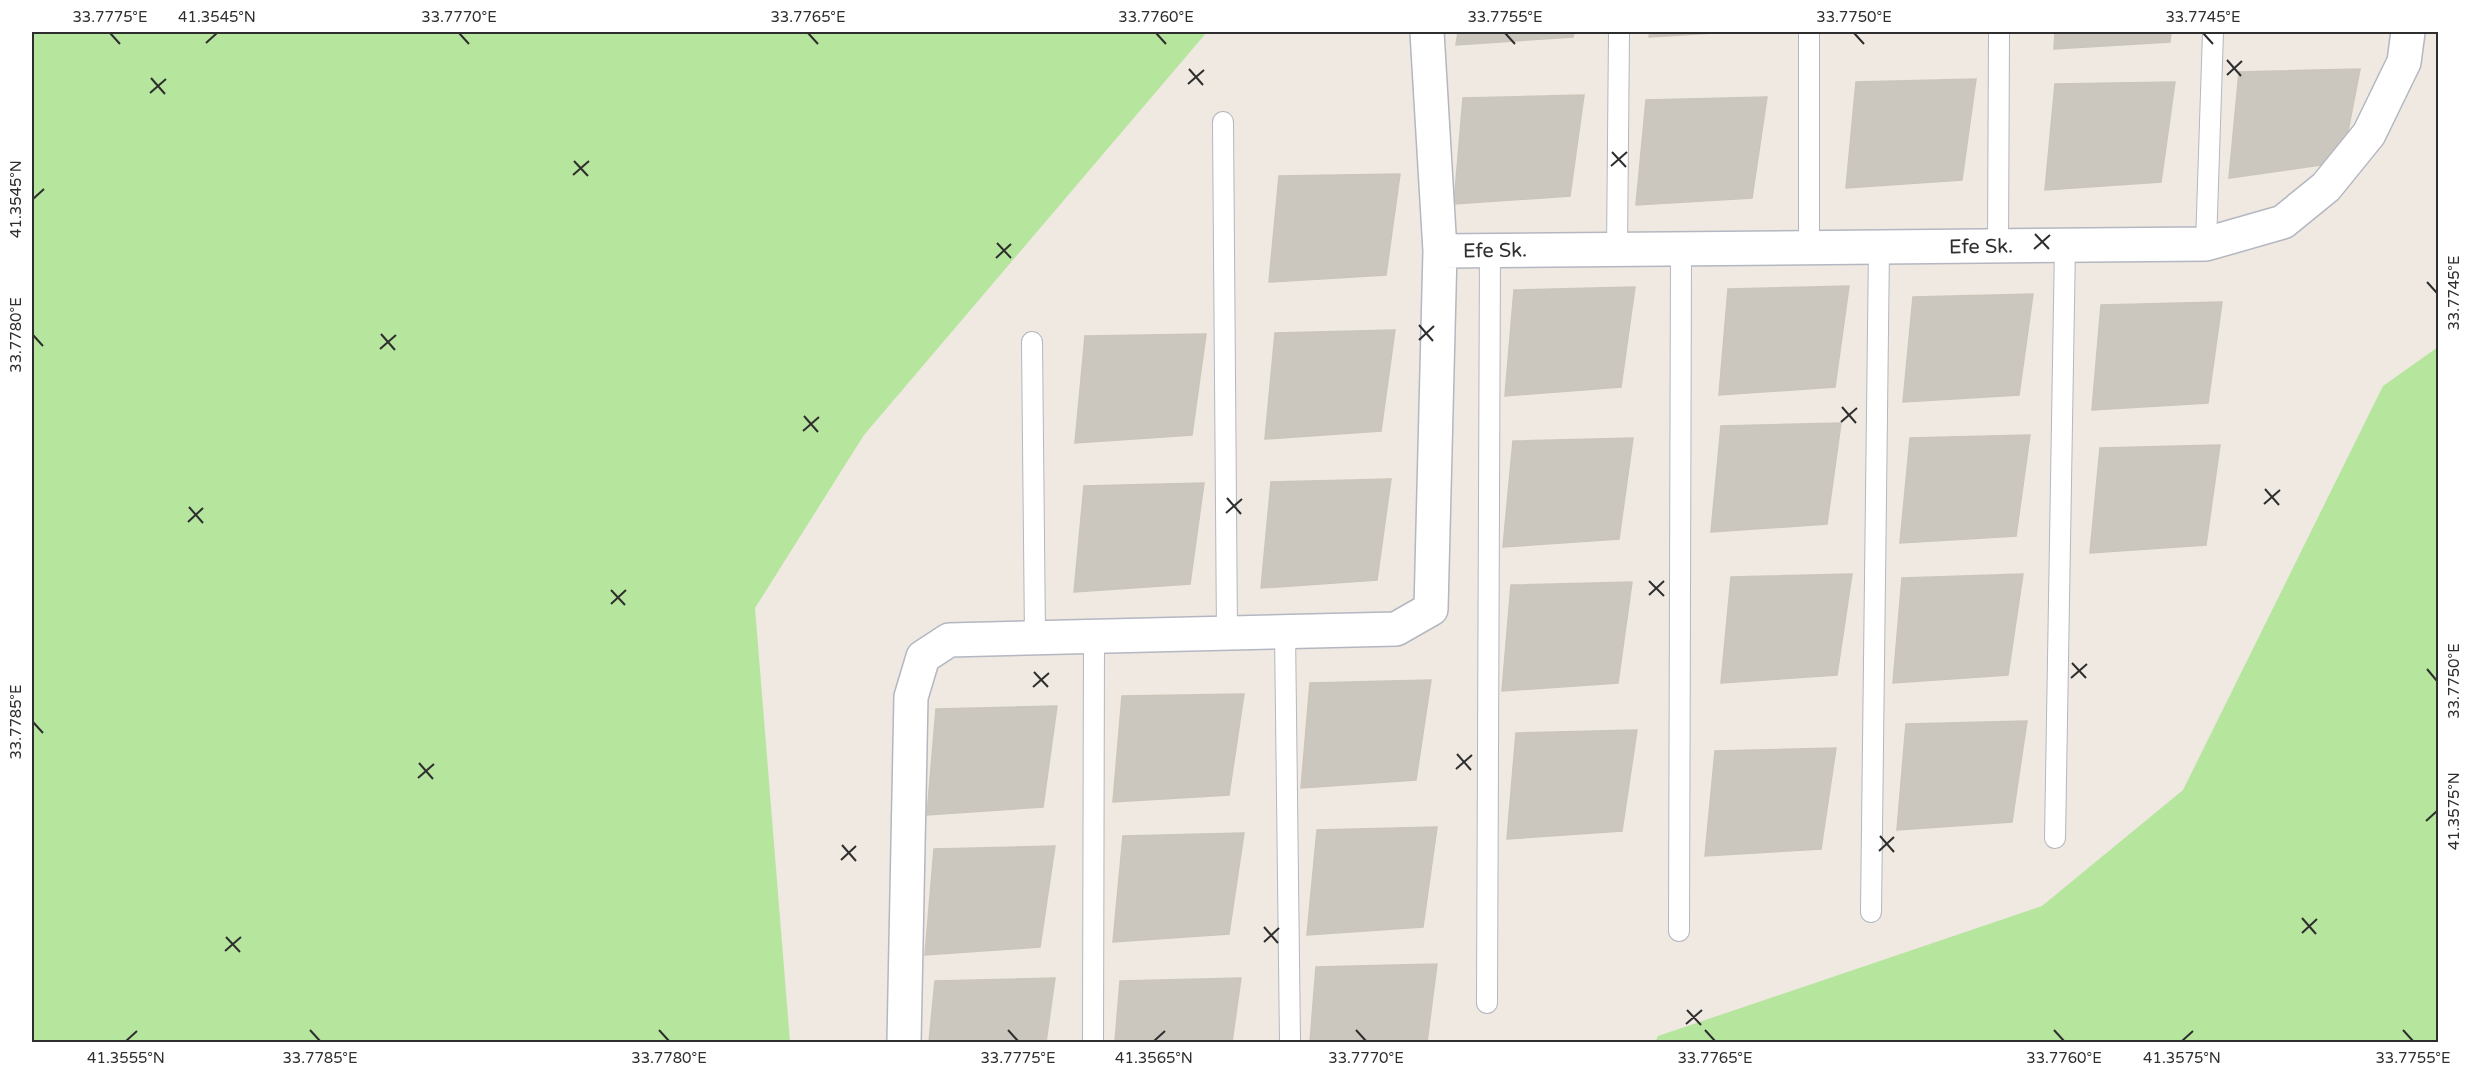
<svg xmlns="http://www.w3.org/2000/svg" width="2470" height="1074" font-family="'Varela Round',sans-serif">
<rect width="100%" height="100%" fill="#efe9e1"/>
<!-- green -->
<path fill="#b6e59e" d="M32,32h1175l-343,403 -109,173 35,434h-758z
M2438,347v695h-783l3,-6 384,-130 141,-116 200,-404z"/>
<!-- building -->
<path fill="#cbc7bf" stroke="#cbc5ba" stroke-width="1.5" d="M1458,32h116l-1,5 -117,8z
M1650,32h81l-82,5z
M2055,32h116l-1,10 -116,7z
M2360,69l-18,93 -113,16 10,-106z
M1976,79l-14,101 -116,8 10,-106z
M2175,82l-14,100 -116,8 10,-106z
M1584,95l-14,101 -116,8 9,-106z
M1767,97l-15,101 -116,7 10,-105z
M1400,174l-14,101 -117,7 10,-106z
M1849,286l-14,101 -116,8 9,-106z
M1635,287l-14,100 -116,9 9,-106z
M2033,294l-14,101 -116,7 10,-105z
M2222,302l-14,101 -116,7 9,-105z
M1395,330l-14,101 -116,8 10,-106z
M1206,334l-14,101 -117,8 10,-107z
M1841,423l-14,101 -116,8 10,-106z
M2030,435l-14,101 -116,7 10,-105z
M1633,438l-14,101 -116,8 10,-106z
M2220,445l-14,100 -116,8 10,-105z
M1391,479l-14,101 -116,8 10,-106z
M1204,483l-14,101 -116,8 10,-106z
M1852,574l-15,101 -116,8 10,-106z
M2023,574l-15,101 -115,8 9,-105z
M1632,582l-14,101 -116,8 9,-106z
M1431,680l-15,100 -115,8 9,-105z
M1244,694l-15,101 -116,7 9,-106z
M1057,706l-14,101 -116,8 9,-106z
M2027,721l-15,101 -115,8 9,-106z
M1637,730l-15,101 -115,8 9,-106z
M1836,748l-15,101 -116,7 10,-105z
M1437,827l-14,100 -116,8 10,-105z
M1244,833l-15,101 -116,8 10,-106z
M1055,846l-15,101 -115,8 9,-106z
M1437,964l-10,78h-117l6,-75z
M1055,978l-9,64h-117l6,-61z
M1241,978l-9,64h-117l5,-61z"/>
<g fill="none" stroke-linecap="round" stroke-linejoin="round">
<!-- lane casing -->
<g stroke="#b4b7c1" stroke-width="22">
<path id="lane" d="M1809,32v215
M1223,122l4,512
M2206,244l7,-212
M1998,246l1,-214
M1617,249l2,-217
M1032,342l3,296
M1285,632l5,410
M2055,838l10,-593
M1871,912l8,-665
M1679,931l2,-683
M1487,1003l3,-753
M1093,1042l1,-405"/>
</g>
<!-- street casing -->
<g stroke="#b4b7c1" stroke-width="36">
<path id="street" d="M1440,251l766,-7 77,-22 43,-35 43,-53 35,-72 4,-30
M904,1042l7,-345 12,-40 26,-17 447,-11 35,-20 9,-358 -13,-219"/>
</g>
<!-- lane -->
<use href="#lane" stroke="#fff" stroke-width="20"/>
<!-- street -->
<use href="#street" stroke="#fff" stroke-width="33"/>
</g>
<!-- ticks -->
<path fill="none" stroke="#2e2e2e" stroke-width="2" d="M110,33l10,11M459,33l10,11M808,33l10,11M1156,33l10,11M1505,33l10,11M1854,33l10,11M2203,33l10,11M206,43l11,-10M2227,60l14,16M1189,69l14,16M2227,75l15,-14M151,78l14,16M1188,84l16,-14M150,93l16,-14M1612,152l14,15M574,161l14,15M1611,166l16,-14M573,175l16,-14M33,199l11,-10M2035,234l14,15M997,243l14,15M2034,249l16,-14M996,258l15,-14M2427,282l10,11M1419,325l14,16M381,334l14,16M33,335l10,11M1419,340l15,-14M380,349l16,-14M1842,407l14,16M804,416l14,16M1841,422l16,-14M803,431l16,-14M2265,489l14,16M1227,498l14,16M2264,504l16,-14M189,507l14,16M1226,513l16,-14M188,522l15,-14M1649,581l15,15M611,590l14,15M1649,595l15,-14M611,604l15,-14M2072,663l14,15M2427,669l10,12M1034,672l14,15M2071,678l16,-14M1033,687l16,-14M33,722l10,11M1457,754l14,16M419,763l14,16M1456,769l16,-14M418,778l16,-14M2426,821l11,-10M1880,836l14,16M842,845l14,16M1879,851l15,-14M841,860l15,-14M2302,918l14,16M1264,927l14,16M2302,933l15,-14M226,937l14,15M1264,942l15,-14M225,951l16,-14M1687,1010l14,15M1686,1024l16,-14M310,1030l10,11M659,1030l10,11M1008,1030l10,11M1356,1030l10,11M1705,1030l10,11M2054,1030l10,11M2403,1030l10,11M126,1041l11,-10M1154,1041l11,-10M2182,1041l11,-10"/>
<g text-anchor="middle" stroke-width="4.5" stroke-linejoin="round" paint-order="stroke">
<!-- street labels -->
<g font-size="20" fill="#2e2e2e" stroke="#fff">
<text transform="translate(1981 246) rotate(-1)" y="7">Efe Sk.</text>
<text transform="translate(1495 250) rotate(-1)" y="7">Efe Sk.</text>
</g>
</g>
<!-- border -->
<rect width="2470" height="1074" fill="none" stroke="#ffffff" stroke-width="66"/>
<rect x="33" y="33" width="2404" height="1008" fill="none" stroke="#2e2e2e" stroke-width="2"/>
<g font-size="15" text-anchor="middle" fill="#2e2e2e">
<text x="110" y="22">33.7775°E</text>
<text x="217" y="22">41.3545°N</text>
<text x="459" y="22">33.7770°E</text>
<text x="808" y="22">33.7765°E</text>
<text x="1156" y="22">33.7760°E</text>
<text x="1505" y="22">33.7755°E</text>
<text x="1854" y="22">33.7750°E</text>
<text x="2203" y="22">33.7745°E</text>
<text transform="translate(16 199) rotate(-90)" y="5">41.3545°N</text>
<text transform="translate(2454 293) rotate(-90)" y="5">33.7745°E</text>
<text transform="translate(16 335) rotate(-90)" y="5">33.7780°E</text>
<text transform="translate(2454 681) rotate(-90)" y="5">33.7750°E</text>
<text transform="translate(16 722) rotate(-90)" y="5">33.7785°E</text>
<text transform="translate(2454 811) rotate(-90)" y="5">41.3575°N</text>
<text x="126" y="1063">41.3555°N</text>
<text x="320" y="1063">33.7785°E</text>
<text x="669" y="1063">33.7780°E</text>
<text x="1018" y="1063">33.7775°E</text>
<text x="1154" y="1063">41.3565°N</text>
<text x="1366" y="1063">33.7770°E</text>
<text x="1715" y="1063">33.7765°E</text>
<text x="2064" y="1063">33.7760°E</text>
<text x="2182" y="1063">41.3575°N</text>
<text x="2413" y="1063">33.7755°E</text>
</g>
</svg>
